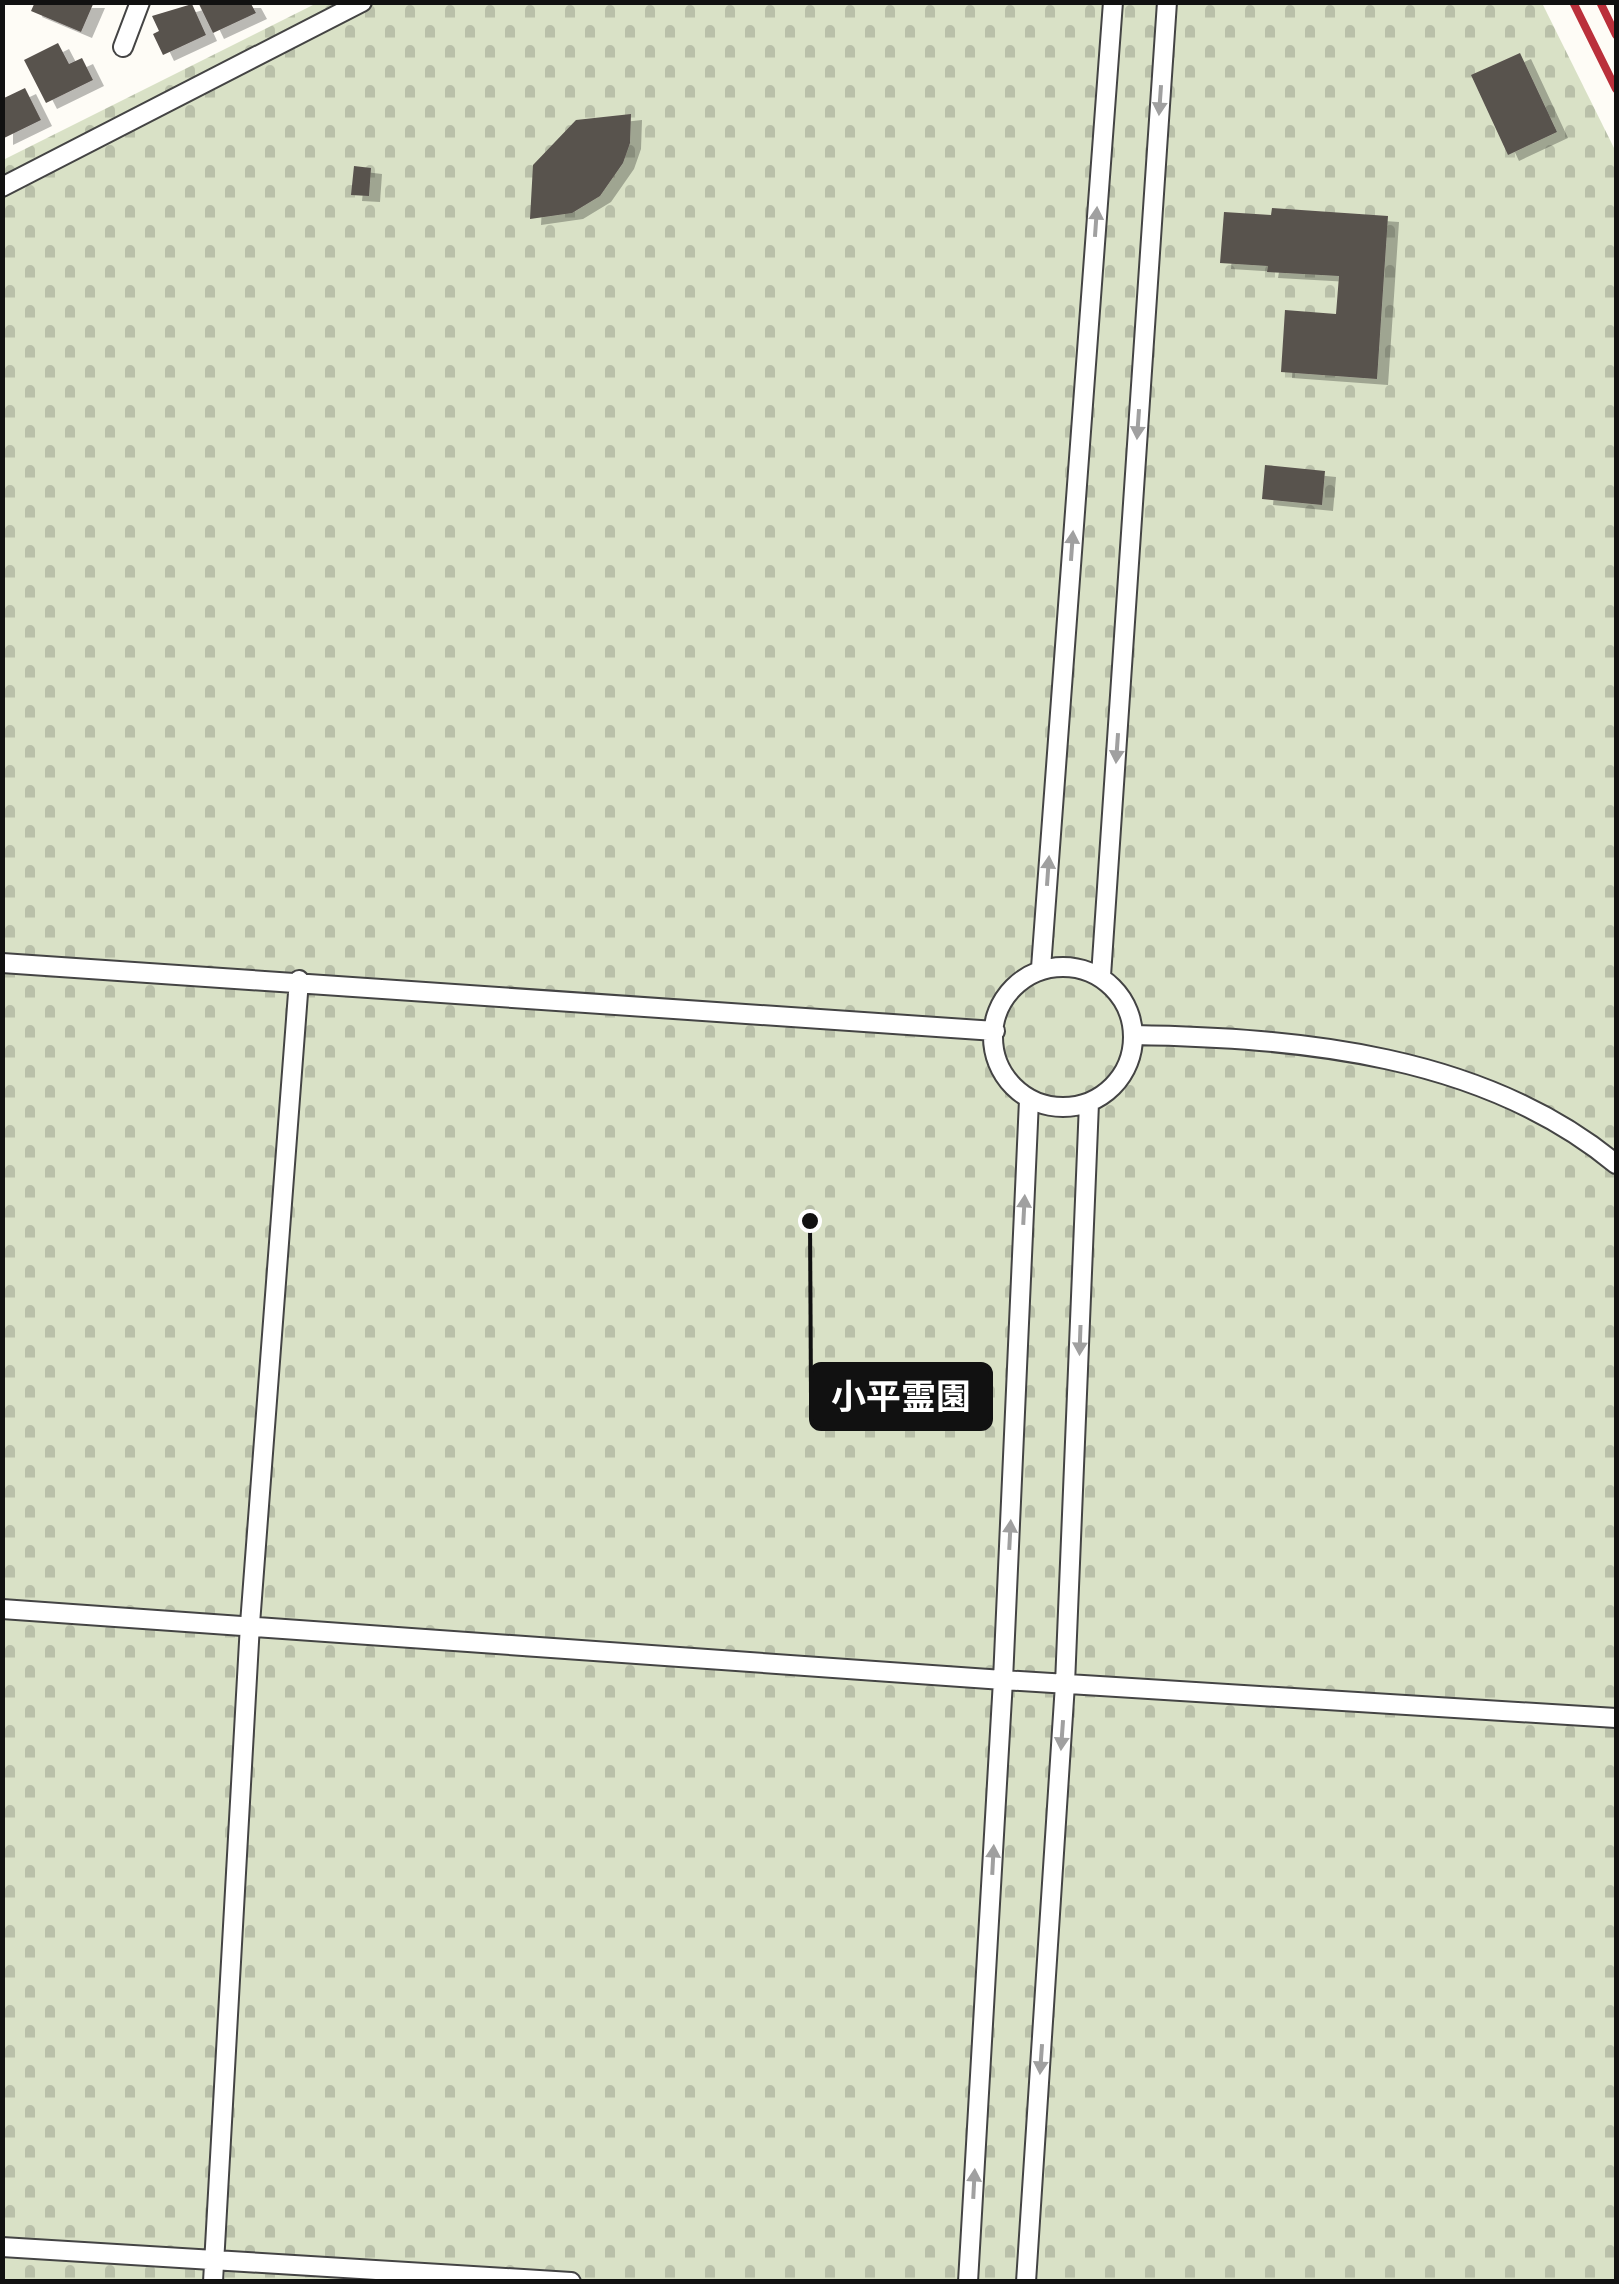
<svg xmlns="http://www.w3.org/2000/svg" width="1619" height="2284" font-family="Spectral,'Noto Sans JP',serif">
<defs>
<pattern id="cemetery-stones" width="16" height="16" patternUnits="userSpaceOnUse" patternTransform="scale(2.5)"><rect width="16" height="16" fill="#d9e1c6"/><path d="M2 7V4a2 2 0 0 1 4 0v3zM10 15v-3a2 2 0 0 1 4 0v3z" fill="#b9c0a9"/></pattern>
<filter id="shadow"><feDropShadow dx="11" dy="6" stdDeviation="0" flood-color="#0004"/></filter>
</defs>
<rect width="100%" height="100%" fill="#fefcf6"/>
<!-- cemetery -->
<path fill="url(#cemetery-stones)" d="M317,3h1225l74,149v2129l-1613,1v-2122z"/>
<!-- building -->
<path fill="#59524e" filter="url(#shadow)" d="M35,2h59l-13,30 -50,-21z
M198,2h52l6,11 -43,20z
M192,4l14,31 -43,20 -10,-21 6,-3 -7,-15z
M58,43l11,21 13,-6 11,22 -47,23 -22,-43z
M1520,53l37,79 -49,23 -37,-80z
M25,88l16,32 -39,19v-40z
M631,114l-1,29 -7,20 -23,33 -28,17 -42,6 3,-54 43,-45z
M354,166l17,2 -2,28 -18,-1z
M1272,208l116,8 -11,163 -96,-7 4,-62 51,4 3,-38 -72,-4 1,-6 -48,-3 4,-51 47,3z
M1265,465l60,6 -3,34 -60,-6z"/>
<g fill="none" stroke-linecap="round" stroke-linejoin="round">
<!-- service casing -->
<g stroke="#444" stroke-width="22">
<path id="service" d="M123,47l17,-45
M2,187l360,-185
M2,963l993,68
M993 1037a70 70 0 1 1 140 0a70 70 0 1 1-140 0Z
M1041,968l72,-966
M1101,976l66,-974
M1134,1035c165,3 349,19 482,129
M2,1609l1001,71 613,38
M2,2247l569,35
M213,2282l37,-658 49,-644
M968,2282l35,-602 26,-580
M1026,2282l39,-598 24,-581"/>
</g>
<!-- service -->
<use href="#service" stroke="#fff" stroke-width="18"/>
<!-- rail -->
<path stroke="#ba303b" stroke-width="8" d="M1573,2l43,87
M1600,2l16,33"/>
</g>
<!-- one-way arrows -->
<defs><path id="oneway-solid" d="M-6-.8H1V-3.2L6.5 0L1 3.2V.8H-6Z" transform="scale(2.5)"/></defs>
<g fill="#a0a0a0">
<use href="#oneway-solid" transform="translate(1160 100) rotate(94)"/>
<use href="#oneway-solid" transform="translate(1096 222) rotate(-86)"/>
<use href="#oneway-solid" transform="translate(1138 424) rotate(94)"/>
<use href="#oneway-solid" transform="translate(1072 546) rotate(-86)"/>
<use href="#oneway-solid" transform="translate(1117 748) rotate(94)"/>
<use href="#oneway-solid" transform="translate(1048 871) rotate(-86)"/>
<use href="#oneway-solid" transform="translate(1024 1210) rotate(-87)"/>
<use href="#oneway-solid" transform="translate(1080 1340) rotate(92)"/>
<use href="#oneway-solid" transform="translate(1010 1535) rotate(-87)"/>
<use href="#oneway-solid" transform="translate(1062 1735) rotate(94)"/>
<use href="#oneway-solid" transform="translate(993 1860) rotate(-87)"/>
<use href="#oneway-solid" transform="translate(1041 2059) rotate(94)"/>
<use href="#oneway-solid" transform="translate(974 2184) rotate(-87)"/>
</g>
<!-- callouts -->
<path fill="none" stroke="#111" stroke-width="4" d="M810 1221L811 1397"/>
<circle fill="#111" stroke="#fff" stroke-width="4" cx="810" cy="1221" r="10"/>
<rect fill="#111" stroke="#111" stroke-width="4" x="811" y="1364" width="180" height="65" rx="10"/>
<g font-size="35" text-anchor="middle" font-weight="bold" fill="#fff">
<text x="901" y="1409">小平霊園</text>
</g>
<!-- border -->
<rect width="1619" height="2284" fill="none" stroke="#111111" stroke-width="10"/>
</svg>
